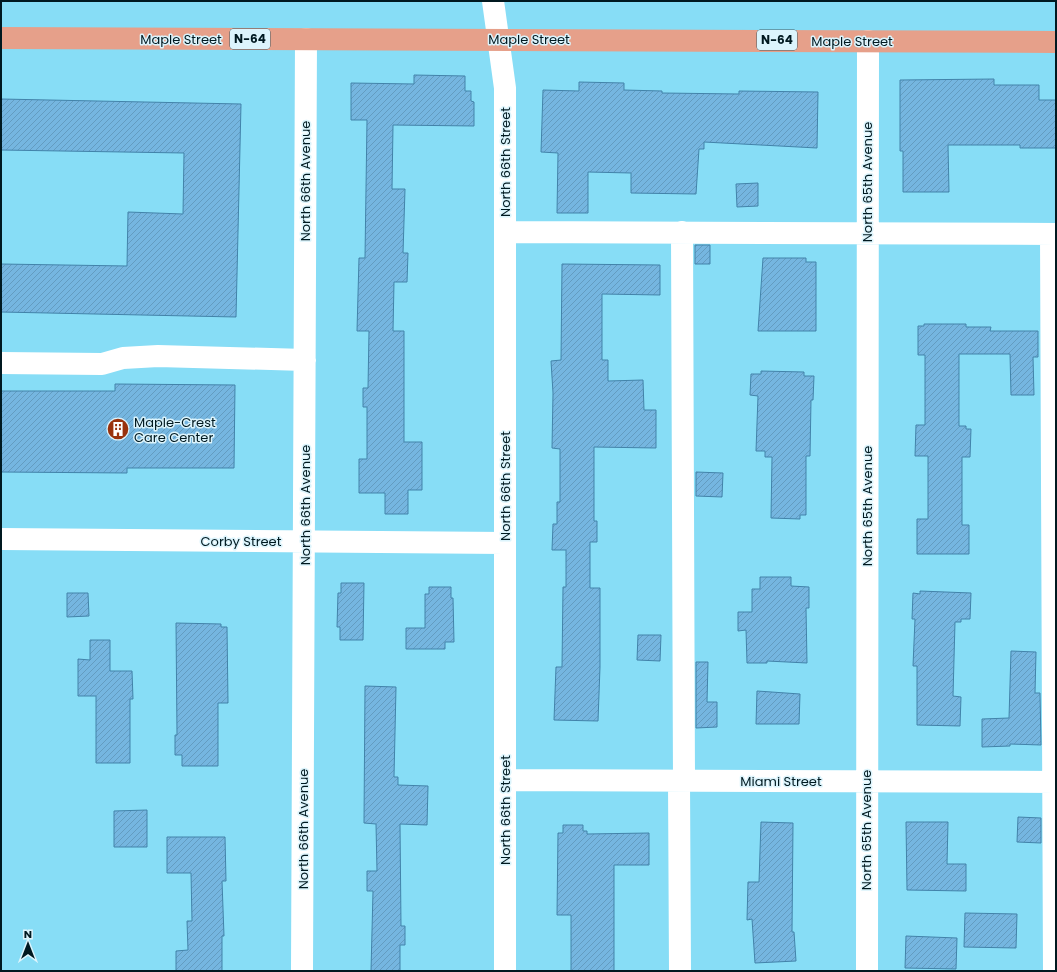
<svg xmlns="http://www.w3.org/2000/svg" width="1057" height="972" font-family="Poppins,sans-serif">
<defs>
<pattern id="building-hatch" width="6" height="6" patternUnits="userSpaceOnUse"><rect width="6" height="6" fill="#75b6e0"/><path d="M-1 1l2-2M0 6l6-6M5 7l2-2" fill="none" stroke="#639cc0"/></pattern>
</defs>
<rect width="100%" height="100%" fill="#87ddf6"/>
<!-- building -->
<path fill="url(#building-hatch)" stroke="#4283aa" d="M414,75l51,1v15h6v10l3,1v24l-81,-1 -1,64h13l-2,64h5l-1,29h-13l-1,49h11v111h18v48h-14v24h-23v-21h-26v-34h8v-52h-4v-19h5l1,-57h-12l2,-73h6l2,-138h-16v-37l63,1z
M994,79v6h45v15h17v48h-36v-3h-72l1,47h-46v-41h-3v-71z
M579,82l45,1v7l38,1v2l77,1v-3l79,1 -1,56 -113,-6v7h-5l-3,45 -65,-1v-20l-43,-1v41h-31l1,-60 -17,-1 2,-62 36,1z
M1,99l240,5 -5,213 -235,-5v-48l126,2 1,-54 55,2 1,-61 -183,-3z
M758,183v23l-21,1 -1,-23z
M695,245h15v19h-15z
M763,258h43v4h10v69h-58z
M562,264l98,1v30l-58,-1v66h6v21l35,-1 1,30h12v38l-62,-1v74h3v21h-7v46h10v79l-2,54 -44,-1 2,-53h6l1,-80h3v-37h-14l1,-26h4v-22h3v-53l-8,-1 1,-55 -2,-32 10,-1z
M924,324h42v3h25l-1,4h48v26h-5l1,38h-23l-1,-41h-51v72h7v3h5l-1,28h-8v68h7v29h-52v-35h11v-63h-13l1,-31h9v-70h-7v-29h6z
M761,371l43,1v4h10l-1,24h-2l-1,56h-4v59h-6v4l-29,-1 1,-61h-7v-6h-9l2,-55 -8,-1 1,-21h10z
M115,384l120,1 -1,83h-107v5l-126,-1v-81h114z
M696,472l27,1 -1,24 -26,-1z
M760,577h31v9l18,1v21h-3l1,55 -40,-2v2h-20l-1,-33 -8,1v-19h14v-23h8z
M341,583h23l-1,57h-23v-13h-3l1,-34h3z
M429,587h22v11h2l1,44h-9v7h-39v-21h19v-34h4z
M920,591l51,2 -1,26h-9v3h-6l-2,74 8,1 -1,29 -43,-1v-59h-4l2,-47h-3l1,-26 7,1z
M67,593h21l1,23 -22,1z
M176,623l45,1v3h6l1,76h-10v63h-36v-11h-7v-20h2z
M638,635h23l-1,26 -23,-1z
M90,640h20v31h22l1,28h-3v64h-34v-67h-18v-37l12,1z
M1011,651l25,1 -1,41h5l1,52 -31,-1v2l-28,1v-28l27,-1z
M696,662h12l-1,40h10v25l-21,1z
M365,686l31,1 -2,90h4v8l30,1 -1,39 -27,-1 1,102h4v19h-5v26h-29l2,-80h-6v-20h10l-1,-47 -12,-1z
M757,691l43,3 -1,30h-43z
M147,810v37h-33v-36z
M1018,817l23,1v25l-24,-1z
M761,822l32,1 -1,109h2l2,29 -41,2 -3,-44 -5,1 1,-38h11z
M906,822h42l-1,42h19v27l-59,-1z
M563,825h20v6h4v3l62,-1v32h-35v106h-43v-56h-14l1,-82h5z
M167,837h58l1,44h-4l2,55h-2v35h-46v-20l12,-1 -1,-29h5l-1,-48h-24z
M965,913l52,1 -1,34 -52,-1z
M906,936l51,2 -1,31 -51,-1z"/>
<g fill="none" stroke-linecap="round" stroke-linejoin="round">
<!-- minor -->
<path stroke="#fff" stroke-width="22" d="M493,1l12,87v883
M505,232l551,2
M682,232l2,549
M1051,234l3,737
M1,363l101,1 21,-6 35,-2 147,4
M1,539l504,4
M505,780l551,2
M679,781l1,190
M302,971l4,-932
M867,971l1,-930"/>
<!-- major -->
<path stroke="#e6a08a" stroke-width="22" d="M1,38l1055,4"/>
</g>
<!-- icons -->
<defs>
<g id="building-disc" transform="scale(1.15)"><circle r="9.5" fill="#99320d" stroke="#dcf4fc"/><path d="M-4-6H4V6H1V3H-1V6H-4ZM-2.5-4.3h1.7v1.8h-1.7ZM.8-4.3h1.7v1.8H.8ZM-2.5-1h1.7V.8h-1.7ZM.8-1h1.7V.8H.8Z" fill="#fff"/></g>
</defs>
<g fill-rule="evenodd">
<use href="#building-disc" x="118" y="429"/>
</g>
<g text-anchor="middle" stroke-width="3" stroke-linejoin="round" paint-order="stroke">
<!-- shield labels -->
<g fill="#dcf4fc" stroke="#425b62" stroke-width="1">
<rect x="230" y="29" width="40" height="20" rx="3"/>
<rect x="757" y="30" width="40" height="20" rx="3"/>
</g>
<g font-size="12" font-weight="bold" fill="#001920">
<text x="250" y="43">N-64</text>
<text x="777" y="44">N-64</text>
</g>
<!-- street labels -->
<g font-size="13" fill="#001920" stroke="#dcf4fc">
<text x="181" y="44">Maple Street</text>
<text x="529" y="44">Maple Street</text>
<text x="852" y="46">Maple Street</text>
<text transform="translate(505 162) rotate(-90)" y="5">North 66th Street</text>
<text transform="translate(305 181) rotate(-90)" y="5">North 66th Avenue</text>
<text transform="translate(867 182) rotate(-90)" y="5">North 65th Avenue</text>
<text transform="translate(505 486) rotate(-90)" y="5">North 66th Street</text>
<text transform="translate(305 505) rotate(-90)" y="5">North 66th Avenue</text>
<text transform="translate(867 506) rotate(-90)" y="5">North 65th Avenue</text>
<text x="241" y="546">Corby Street</text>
<text x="781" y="786">Miami Street</text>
<text transform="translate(505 810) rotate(-90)" y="5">North 66th Street</text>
<text transform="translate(303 829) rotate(-90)" y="5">North 66th Avenue</text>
<text transform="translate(866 830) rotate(-90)" y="5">North 65th Avenue</text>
</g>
<!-- poi labels -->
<g font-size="13" fill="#001920" stroke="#dcf4fc" text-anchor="start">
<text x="134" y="427">Maple-Crest<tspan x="134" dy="15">Care Center</tspan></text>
</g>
</g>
<!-- border -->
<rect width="1057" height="972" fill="none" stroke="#001920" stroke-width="4"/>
<!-- north arrow -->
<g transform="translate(28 944)" stroke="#dcf4fc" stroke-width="3" paint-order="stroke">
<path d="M0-3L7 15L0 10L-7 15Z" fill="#001920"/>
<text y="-6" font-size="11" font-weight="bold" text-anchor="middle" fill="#001920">N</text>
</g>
</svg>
